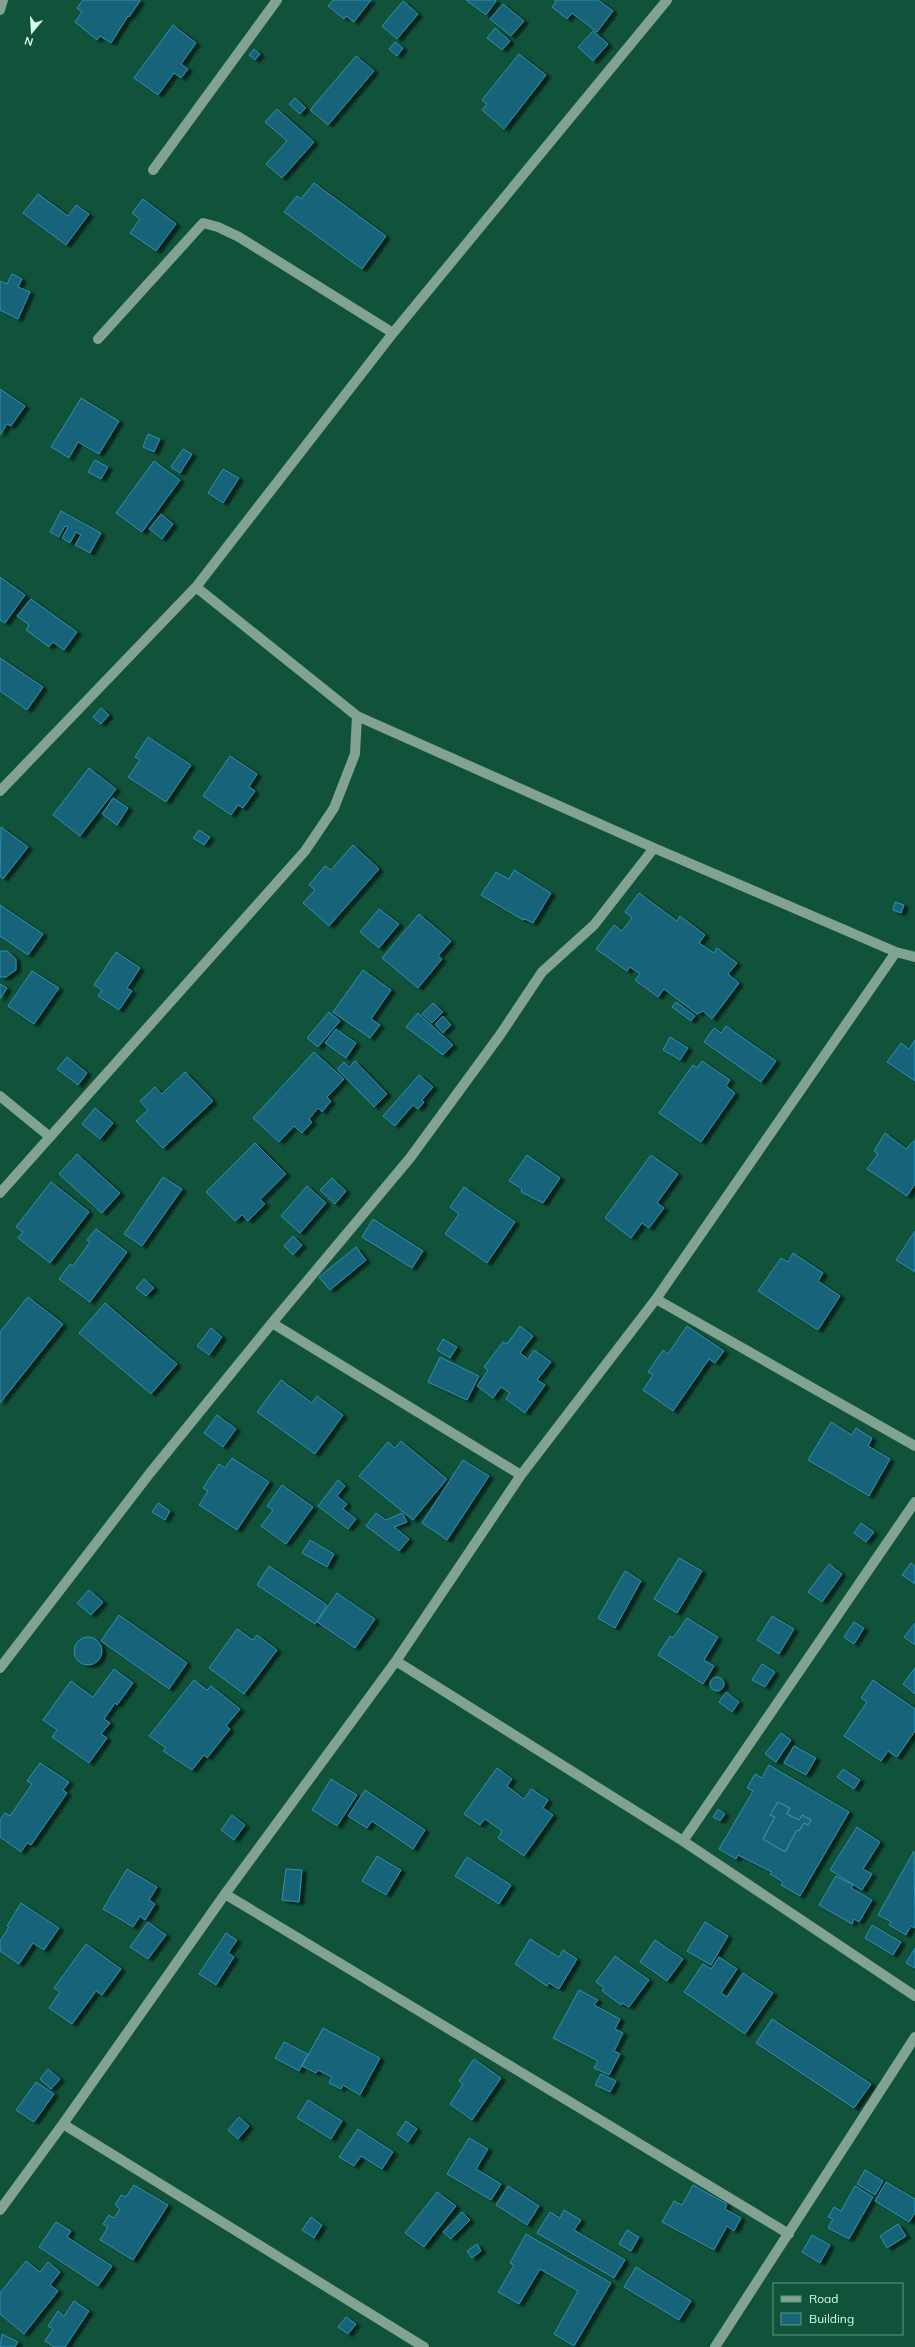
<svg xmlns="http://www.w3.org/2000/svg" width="915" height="2347" font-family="Mulish,sans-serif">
<defs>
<filter id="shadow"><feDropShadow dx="4.5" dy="2.5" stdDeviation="1" flood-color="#0009"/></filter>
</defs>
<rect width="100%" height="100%" fill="#11533a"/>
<!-- building -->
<path fill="#18647a" stroke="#2f90ae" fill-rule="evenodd" filter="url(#shadow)" d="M83,0h56l1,1 -11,16 -1,-1 -17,27 -11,-7 -3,4 -22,-18 7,-10 -5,-4z
M333,0h38l-17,22 -8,-6 -2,3 -16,-13z
M466,0h29l1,1 -10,14z
M554,0h44l15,11 -16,21 -25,-19 -5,6 -15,-12 4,-5z
M403,1l15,13 -21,25 -15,-13z
M503,4l21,17 -13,15 -21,-17z
M173,25l23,18 -15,21 7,5 -7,9 -7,-5 -16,22 -24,-17z
M495,28l15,13 -8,9 -15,-12z
M593,31l15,13 -15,17 -15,-14z
M395,42l8,6 -6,8 -8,-7z
M254,49l6,5 -5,6 -6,-5z
M519,54l27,21 -42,54 -22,-19 5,-6 -5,-4z
M356,56l18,15 -46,54 -18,-15z
M295,98l11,10 -6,6 -11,-10z
M277,109l37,33 -32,36 -16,-14 21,-23 -22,-19z
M314,183l72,53 -24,33 -78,-57 13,-16 4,3z
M38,194l30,22 8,-11 13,9 -23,31 -43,-32z
M143,199l33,25 -20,27 -26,-18 10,-14 -8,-6z
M12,274l10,5 -4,8 12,5 -12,27 -18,-9v-29l7,3z
M0,389l25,17 -14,20 -4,-2 -7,11z
M81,398l38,23 -20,33 -21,-12 -9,16 -18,-11z
M148,434l12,5 -6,13 -11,-5z
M183,449l9,5 -12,19 -9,-6z
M95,460l13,7 -7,12 -13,-7z
M154,461l26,19 -38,52 -26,-19z
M223,469l16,9 -16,25 -15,-10z
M61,511l40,22 -11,20 -15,-8 6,-10 -5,-3 -6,11 -8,-5 6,-11 -3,-1 -6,11 -9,-5z
M161,514l12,10 -11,15 -13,-10z
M0,577l25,18 -20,28 -5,-3z
M31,599l46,33 -13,18 -11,-8 -4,5 -23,-17 3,-5 -12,-9z
M0,658l43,29 -16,23 -27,-19z
M101,708l8,7 -8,9 -8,-7z
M148,737l43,28 -25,37 -38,-25 12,-17 -5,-3z
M230,756l27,18 -8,13 6,4 -12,17 -5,-3 -7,10 -28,-19z
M89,768l27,21 -36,47 -27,-21z
M113,798l15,10 -11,17 -15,-11z
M1,827l27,20 -25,32 -3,-3z
M199,830l11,7 -6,8 -11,-7z
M353,845l26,24 -50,57 -26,-23 12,-13 -6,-5 16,-19 6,4z
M514,870l37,23 -18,30 -8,-4 -2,1 -42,-25 15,-23 13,7z
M639,893l38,28 3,-5 25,19 -6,8 15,10 3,-5 20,15 -9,11 11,9 -27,36 -9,-8 -6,3 -33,-25 -6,8 -23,-17 5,-6 -10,-7 -3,4 -31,-22 18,-24 8,6 10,-13 -7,-6z
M895,902l9,3 -3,8 -8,-3z
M0,905l43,29 -15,21 -28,-19z
M379,909l20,15 -20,24 -19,-16z
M419,914l32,27 -13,15 4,3 -24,29 -36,-30z
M0,951h7l9,8v11l-10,7h-6z
M116,952l24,16 -13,20 5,3 -13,19 -21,-14 4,-6 -8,-5z
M363,970l28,20 -20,29 9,6 -10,13 -37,-26z
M32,971l27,17 -25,36 -26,-18z
M0,984l7,4 -7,11z
M676,1002l19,14 -4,5 -19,-14z
M433,1003l10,9 -11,11 -10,-9z
M329,1012l11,9 -22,26 -11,-9z
M418,1013l35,32 -10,10 -37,-28z
M443,1016l8,9 -8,8 -8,-9z
M726,1026l50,35 -15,21 -57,-40 10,-14 7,5z
M336,1029l20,14 -10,15 -21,-15z
M670,1037l18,11 -8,12 -17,-10z
M915,1040v41l-28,-19 14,-19 8,6z
M314,1052l30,27 -17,18 4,4 -9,11 -4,-4 -9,11 3,3 -10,11 -8,-7 -15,16 -26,-24z
M67,1057l20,16 -9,12 -21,-16z
M355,1061l32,33 -13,13 -37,-38 7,-7 5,5z
M702,1061l28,19 -4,6 9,7 -34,49 -42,-29 34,-48 4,3z
M185,1072l28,29 -50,47 -27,-27 12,-11 -8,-9 15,-14 7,7z
M419,1075l14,12 -11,13 2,2 -6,7 -5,-4 -18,21 -12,-10z
M95,1108l18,15 -13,16 -18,-15z
M885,1133l21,16 9,-9v44l-8,12 -40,-27 11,-15 -4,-3z
M255,1143l31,31 -26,26 5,4 -17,17 -6,-6 -7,6 -29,-29z
M77,1154l43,39 -18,20 -43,-39z
M527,1155l33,23 -17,25 -22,-11 1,-3 -13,-8z
M651,1155l27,19 -21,29 7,5 -15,20 -7,-5 -11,15 -26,-20z
M163,1177l19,12 -40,57 -18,-12z
M332,1178l14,13 -11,13 -15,-14z
M51,1182l38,30 -39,51 -32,-25 5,-6 -7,-5z
M307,1186l19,17 -26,30 -19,-17z
M464,1187l51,35 -28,41 -42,-29 14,-20 -9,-7z
M373,1219l50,32 -11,17 -50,-31z
M96,1229l31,23 -37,50 -31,-23 11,-15 3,2 17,-24 -3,-2z
M915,1231v41l-19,-12z
M293,1236l9,9 -9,10 -9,-9z
M356,1247l10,13 -36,30 -11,-13z
M793,1253l30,20 -5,8 22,15 -22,34 -60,-39 23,-33 7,4z
M144,1279l10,9 -8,8 -10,-8z
M28,1297l35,27 -63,79v-71z
M105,1303l72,61 -26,30 -72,-61z
M520,1326l13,10 -13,17 8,6 6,-9 17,12 -14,18 8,5 -20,28 -19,-14 4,-6 -9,-6 -8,11 -16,-12 11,-16 -4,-3 19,-25 4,2z
M687,1326l37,25 -9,12 -6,-4 -36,52 -30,-21 10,-15 -5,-3 15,-22 5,4z
M211,1328l11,9 -13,18 -12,-9z
M443,1339l14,8 -7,11 -13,-8z
M440,1357l39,19 -12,24 -39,-18z
M281,1380l31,23 5,-7 26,19 -28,39 -58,-42z
M217,1415l19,14 -13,18 -19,-14z
M831,1422l21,13 4,-7 16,10 -4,8 22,13 -21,37 -61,-36z
M401,1441l46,38 -34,41 -54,-44 29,-34 7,6z
M232,1458l37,24 -32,48 -38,-25 9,-14 -5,-3 16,-24 6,4z
M463,1460l26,16 -42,64 -25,-17z
M338,1480l7,6 -8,10 10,8 -4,5 13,10 -8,10 -30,-23z
M282,1485l31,22 -27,37 -25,-18 12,-16 -6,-4z
M158,1503l12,8 -5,9 -13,-8z
M376,1513l10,7 16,-7 5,9 -13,5 15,12 -10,12 -33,-25z
M861,1523l13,9 -8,10 -12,-9z
M310,1540l24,14 -7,13 -25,-14z
M679,1558l23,13 -25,42 -23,-14z
M911,1563l4,3v18l-13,-9z
M829,1564l13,10 -20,28 -14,-10z
M269,1566l58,39 -12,19 -58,-39z
M625,1571l16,10 -26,47 -17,-10z
M89,1590l14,12 -12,13 -14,-12z
M337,1593l38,26 -20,29 -38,-26z
M119,1615l68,48 -18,26 -68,-48z
M772,1616l22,13 -15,25 -22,-14z
M687,1618l31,19 -14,23 10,6 -11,18 -45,-29 12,-19 3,2z
M854,1622l10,6 -10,16 -10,-7z
M915,1623v22l-11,-8z
M237,1629l16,11 4,-5 20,15 -33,44 -35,-26z
M74 1651a14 14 0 1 1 28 0a14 14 0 1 1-28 0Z
M762,1664l13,8 -10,15 -13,-7z
M915,1668v26l-12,-10z
M114,1669l19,14 -16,22 -2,-2 -11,16 6,4 -9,11 6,4 -18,25 -37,-26 5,-7 -14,-10 28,-39 22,16z
M710 1684a7 7 0 1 1 14 0a7 7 0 1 1-14 0Z
M194,1680l13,10 4,-4 29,23 -14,17 4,3 -23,29 -3,-3 -12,15 -29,-19 3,-3 -17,-12z
M873,1680l42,29v22l-18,26 -9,-6 -7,10 -37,-25 23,-34 -6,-4z
M726,1692l13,10 -7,10 -13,-10z
M781,1733l10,7 -15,22 -11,-8z
M794,1746l22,12 -10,17 -22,-12z
M40,1763l29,19 -6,8 4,3 -36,52 -4,-2 -6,9 -21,-15v-17l5,-7 5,3 22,-32 -5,-3z
M769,1765l80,47 -49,84 -19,-11 2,-3 -13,-8 2,-2 -34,-17 -2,4 -17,-10 34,-58 -6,-3 8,-14 7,4zM778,1802l12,6 -3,6 12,6 3,-5 9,5 -3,5 -4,-2 -5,8 -2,-1 -12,22 -22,-13 12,-22 -5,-2z
M497,1768l15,11 -5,7 17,13 7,-10 17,11 -5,8 10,7 -29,41 -26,-18 4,-7 -17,-12 -5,6 -16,-11z
M843,1769l17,11 -6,9 -17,-12z
M331,1779l26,16 -20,31 -25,-16z
M365,1790l60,40 -12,19 -41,-28 -5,7 -19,-12z
M778,1802l12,6 -3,6 12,6 3,-5 9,5 -3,5 -4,-2 -5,8 -2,-1 -12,22 -22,-13 12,-22 -5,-2z
M718,1809l7,5 -5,7 -7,-4z
M232,1815l13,10 -11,15 -13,-10z
M857,1827l23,15 -17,27 9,5 -10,16 -32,-20z
M914,1851l1,77 -4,-2 -5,9 -17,-10 2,-3 -13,-7z
M377,1856l24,14 -15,25 -24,-14z
M467,1857l44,28 -12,19 -44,-28z
M127,1869l30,18 -8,13 6,4 -10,16 -5,-4 -7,11 -30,-18z
M286,1869l16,1 -3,32 -17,-2z
M836,1876l17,9 -2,3 21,12 -13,22 -5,-3 -2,5 -33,-19z
M21,1903l38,25 -15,22 -11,-7 -14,21 -19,-13v-10l9,-14 -2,-1z
M148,1922l18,13 -18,24 -18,-12z
M705,1922l23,14 -17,29 -24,-14z
M872,1925l29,17 -8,13 -28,-17z
M226,1933l11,7 -9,13 6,4 -18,28 -17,-11z
M530,1939l29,18 4,-7 14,9 -18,30 -10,-6 -2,3 -32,-22z
M655,1940l28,19 -16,22 -27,-19z
M86,1944l35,25 -19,26 -6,-4 -24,33 -23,-16 11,-16 -6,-4z
M915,1948v20l-9,-5z
M615,1956l34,24 -20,27 -7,-4 -1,2 -19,-14 2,-3 -8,-6z
M719,1957l18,12 -16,24 6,4 16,-24 30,20 -28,41 -61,-42 19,-28 8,5z
M579,1990l19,10 -4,5 26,14 -5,10 8,4 -9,18 6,3 -11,21 -15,-7 4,-7 -45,-23z
M772,2019l99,65 -17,24 -98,-65z
M323,2028l57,30 -20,37 -17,-10 -2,4 -12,-6 3,-6 -14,-7 -2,3 -14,-7z
M284,2042l24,12 -9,17 -24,-13z
M474,2059l27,19 -29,42 -22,-16 13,-20 -4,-3z
M48,2069l12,10 -9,10 -11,-10z
M601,2074l15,7 -6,11 -15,-7z
M36,2082l18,12 -20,28 -18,-12z
M308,2100l34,21 -11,18 -34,-21z
M239,2117l10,9 -11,13 -10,-9z
M406,2121l11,8 -9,13 -11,-8z
M358,2129l35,23 -11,17 -21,-13 -7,10 -15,-9z
M469,2138l19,11 -12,20 25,15 -10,16 -44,-26z
M865,2170l18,11 -8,14 -18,-11z
M886,2182l29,17v14l-6,9 -34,-21z
M134,2185l34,20 -35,55 -33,-20 8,-13 -5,-3 6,-9 5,3 6,-9 -5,-4 6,-10 5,2z
M693,2185l34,19 -2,5 16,9 -7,13 -7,-5 -13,24 -52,-28 12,-21 8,4z
M508,2186l31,20 -12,19 -31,-20z
M855,2186l18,11 -24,42 -21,-11 5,-9 -5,-2 6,-10 7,4z
M437,2192l19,14 -32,41 -19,-14z
M564,2210l17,10 -7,10 51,30 -11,18 -77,-45 13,-21 10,6z
M462,2212l8,8 -19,19 -8,-7z
M311,2217l11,8 -8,13 -12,-8z
M56,2222l15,9 -4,6 45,29 -14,20 -59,-39z
M898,2224l8,12 -19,12 -7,-12z
M627,2230l12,7 -8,14 -12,-7z
M526,2234l85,49 -37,63 -20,-12 24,-43 -38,-22 -21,35 -21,-12 16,-27 -4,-2z
M812,2235l18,10 -10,18 -18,-11z
M477,2244l4,7 -9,7 -5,-7z
M26,2261l14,11 8,-10 12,10 -10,13 8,6 -34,43 -24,-20v-21z
M636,2267l55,34 -12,19 -55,-33z
M74,2301l15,10 -24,36h-11l-9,-6 8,-12 -5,-3 10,-15 6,5z
M346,2317l10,7 -8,10 -10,-7z
M2,2334l16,8 -3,5h-15z"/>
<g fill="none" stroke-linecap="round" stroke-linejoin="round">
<!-- minor -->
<path stroke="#82a392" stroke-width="10" d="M0,10l3,-10
M153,170l124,-170
M98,339l105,-116 15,4 21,10 154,96
M196,587l161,129 297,132 242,104 19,5
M0,791l196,-204 197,-254 274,-333
M0,1096l50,41
M0,1193l305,-342 29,-43 21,-54 2,-38
M656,1299l259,147
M272,1323l249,152
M915,1502l-232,339 232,155
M396,1661l287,180
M0,1668l150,-195 122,-150 138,-165 90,-123 42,-63 52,-47 60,-77
M225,1894l564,340
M63,2124l361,223
M0,2210l63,-86 162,-230 171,-233 125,-186 135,-176 240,-347
M715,2347l200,-310"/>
</g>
<!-- legend -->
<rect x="773" y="2283" width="130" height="52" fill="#11533a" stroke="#609780"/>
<rect x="781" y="2296" width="20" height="6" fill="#82a392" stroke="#609780"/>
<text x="809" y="2303" font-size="12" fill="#d7fee9">Road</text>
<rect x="781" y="2313" width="20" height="12" fill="#18647a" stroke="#609780"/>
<text x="809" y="2323" font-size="12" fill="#d7fee9">Building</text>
<!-- north arrow -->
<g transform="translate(32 32) rotate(198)" stroke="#11533a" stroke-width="3" paint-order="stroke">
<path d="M0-3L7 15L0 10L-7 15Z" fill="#d7fee9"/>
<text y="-6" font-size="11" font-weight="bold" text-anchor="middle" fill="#d7fee9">N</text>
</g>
</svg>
